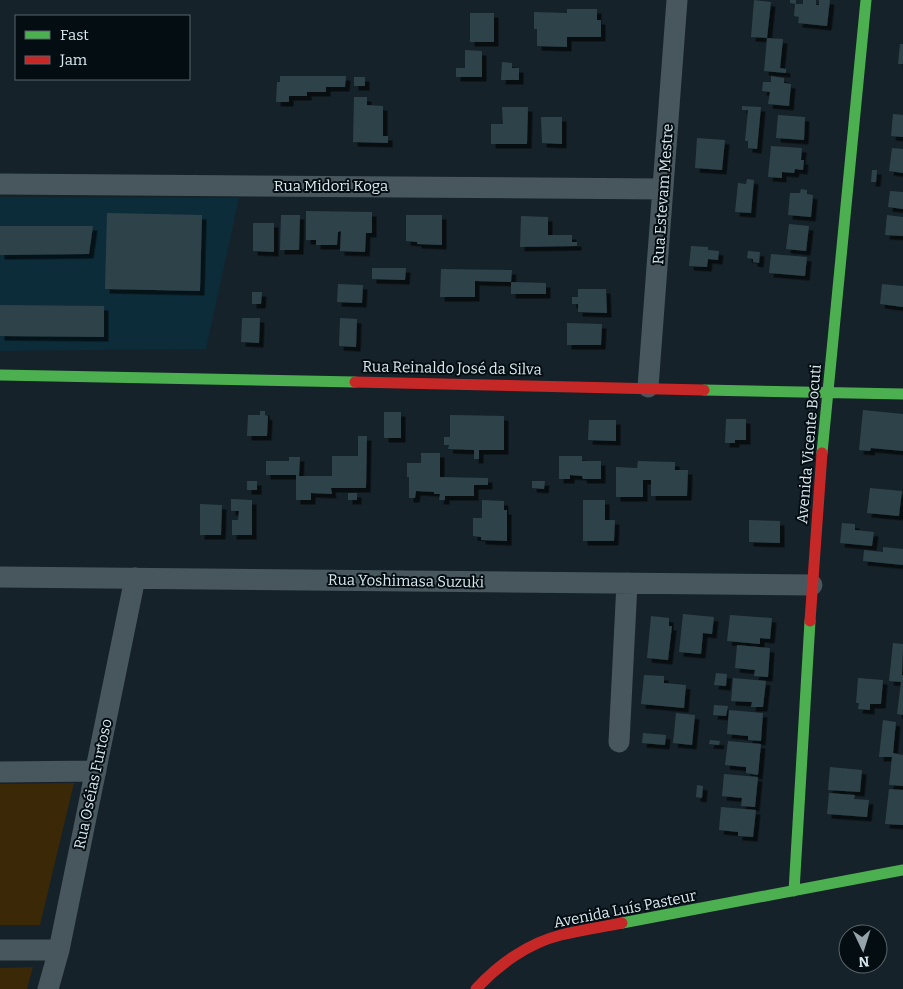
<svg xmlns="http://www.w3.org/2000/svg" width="903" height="989" font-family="Bitter,serif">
<defs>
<filter id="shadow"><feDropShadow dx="4.5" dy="4.5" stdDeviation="0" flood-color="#0009"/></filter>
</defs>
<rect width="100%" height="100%" fill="#152229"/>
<!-- built -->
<path fill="#0c2c39" d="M0,197l239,1 -33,151 -206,2z"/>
<!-- green -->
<path fill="#3b2806" d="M74,783l-34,142h-40v-141z
M33,967l-6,22h-27v-21z"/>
<!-- building -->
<path fill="#2f424a" filter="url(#shadow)" d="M754,0l17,2 -4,36 -16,-1z
M790,0h6v4h7v-4h13v5h3v-5h11l-3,26 -29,-3 1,-6 -5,-1 1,-12 -5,-1z
M567,9h30v11h4v17h-34v10l-30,-1v-17h-3v-17l33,1z
M470,13h24v29h-24z
M767,38l16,1 -3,29 6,1v4l-22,-2z
M900,44h3v20h-5z
M465,50l17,1v26h-26v-9h9z
M502,62l10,1v5h7v12h-18z
M280,76h66l-1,11h-19v5h-19v4h-18v6h-13l1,-20h3z
M771,76l13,2v5l7,1 -2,22 -21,-2 2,-12 -8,-1 1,-9h8z
M354,77h11v9h-11z
M354,97h13v8l16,1v30h5v7l-35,-1z
M742,106l19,1 -4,42 -9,-1v-7h-3l3,-31h-6z
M502,107h26l-1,37h-36v-20h12z
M893,114l10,1v22l-12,-1z
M778,115l27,2 -1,23 -28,-2z
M541,117h21v27l-20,-1z
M697,138l28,2 -3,30 -27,-2z
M771,146l31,2 -1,12h3l-1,10 -8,-1 -1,4 -12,-1v6l-14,-1z
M892,148l11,1v24l-14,-2z
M872,170h5l-1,12h-5z
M747,179l7,1 -3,33 -16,-1 3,-29 8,1z
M801,189l6,1v4l6,1 -2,22 -23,-2 2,-22h10z
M890,191l13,1v17l-15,-2z
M306,211l66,1v21h-6l-1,19 -25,-1 1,-20 -3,1 -1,13h-21v-5h-10z
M107,213l95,2 -2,76 -95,-2z
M281,215h19l-1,35h-19z
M406,215h36v30l-25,-1v-2l-11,-1z
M887,215l16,2v19l-18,-1z
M521,216l27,1v18h24v7h5v4l-57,1z
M253,223h21v29l-21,-1z
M789,224l20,2 -3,25 -20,-2z
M0,226h93l-4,28 -89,1z
M691,246l17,1v3l11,1 -1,9 -10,-1 -1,8 -18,-1z
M748,251l12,1 -1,11 -6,-1v-3l-6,-1z
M771,254l36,3 -2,19 -36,-3z
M372,268h34l-1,12 -33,-1z
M441,269l71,1 -1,12 -36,-1v16h-35z
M511,282l35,1v11h-35z
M338,284l25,1 -1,18 -25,-1z
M882,284l21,2v21l-23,-3z
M578,289h28l1,24 -29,-1v-8h-6v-7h6z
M252,292h10l-1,12h-9z
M0,305l104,1v31l-104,-1z
M242,318h18l-1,25 -18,-1z
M340,318l17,1 -1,28 -17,-1z
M567,323l35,1 -1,21h-34z
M863,410l40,4v37l-32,-3 -1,3 -11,-1z
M260,411h5v4l3,1 -1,20h-20l1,-21h12z
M384,412h17v26h-17z
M450,415l54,1v34h-25v9h-5v-9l-26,-1 1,-4h-5v-8h6z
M726,419h20v21h-11v3h-10z
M589,420h27v21l-28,-1z
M358,436h9l-1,52h-35l1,6 -21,-1v7h-15v-25h-30v-14h23v-4h11l-1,19h33v-20h26z
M421,453h19v24l48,1v7h-14v11h-29v4h-6l1,-6h-6v-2l-18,-1 -1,7h-6v-21h-2v-14h14z
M559,456h23v5h19v18h-18l-1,-3 -12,-1v4h-11z
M638,461l37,1v8h13l-1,26h-36v-16h-8v17h-27v-30l21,1z
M247,481h10v9h-10z
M532,481h13l-1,8 -12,-1z
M870,488l32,3 -3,25 -32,-3z
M348,493h9v7h-9z
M231,499l21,1v35h-20v-15h6l1,-9h-8z
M482,500l22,1v9h3v31l-26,-1v-3l-8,-1v-18h9z
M583,500h22v20h10l-1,21h-31z
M200,504l22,1 -1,30h-21z
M749,520l31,1v22l-31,-1z
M842,523l13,1v6l19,2 -2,14 -32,-3z
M883,547l20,2v16l-40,-4 1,-11 19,2z
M683,614l31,3 -2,17 -9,-1 -2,21 -22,-2z
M730,615l42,3 -2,21 -10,-1v6l-33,-3z
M651,616l18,2v8h3l-4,34 -21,-2z
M893,643l10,1 -1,31h1v40l-6,-1 4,-32 -12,-1z
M737,645l33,3 -2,29 -14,-1 1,-6 -20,-2z
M716,673l11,1 -1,12 -12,-1z
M644,675l20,1v7l22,2 -2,23 -43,-4z
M733,678l33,3 -3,26h-12l1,-5 -21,-1z
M858,678l25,2 -2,24h-11v6l-12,-1 1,-6h-3z
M714,705l14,1 -2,10 -13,-1z
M729,710l34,3 -2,28 -13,-1v-4l-21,-2z
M676,713l19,2 -3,30 -19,-2z
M883,720l13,2 -3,31 10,2v31l-14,-1 3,-28h-13z
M643,733l23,2 -1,10 -23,-2z
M710,740l10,1 -1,4 -10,-1z
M728,741l33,3 -3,31 -12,-2v-6l-21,-2z
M830,767l32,3 -2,22 -32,-2z
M724,774l34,3 -3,30 -14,-1 1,-8 -20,-2z
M697,785l6,1 -1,12 -6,-1z
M889,789l14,1v35l-18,-1z
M829,793l26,2 -1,4 15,1 -2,17 -40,-3z
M721,807l35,3 -3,27 -15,-1v-4l-19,-2z"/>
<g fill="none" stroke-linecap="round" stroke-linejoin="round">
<!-- street -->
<path stroke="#48565d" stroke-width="21" d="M0,184l663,5
M648,387l29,-387
M0,577l812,8
M619,742l8,-159
M0,772l96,-1
M0,950h59
M48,989l11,-39 76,-372"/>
<!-- fast -->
<path stroke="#4caf50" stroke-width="11" d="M0,375l355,7
M704,390l199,4
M822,453l44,-453
M794,891l16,-270
M622,923l281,-53"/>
<!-- jam -->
<path stroke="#c62828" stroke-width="11" d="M355,382l349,8
M810,621l12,-168
M476,989c22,-24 52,-46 85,-54 20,-5 41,-8 61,-12"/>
</g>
<g text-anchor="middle" stroke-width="4" stroke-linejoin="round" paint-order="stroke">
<!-- street labels -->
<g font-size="15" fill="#dae9f0" stroke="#040d12">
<text x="331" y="191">Rua Midori Koga</text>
<text transform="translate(663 194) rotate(-86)" y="5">Rua Estevam Mestre</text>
<text transform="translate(452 368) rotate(1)" y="5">Rua Reinaldo José da Silva</text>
<text transform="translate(809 444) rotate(-85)" y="5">Avenida Vicente Bocuti</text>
<text transform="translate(406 581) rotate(1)" y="5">Rua Yoshimasa Suzuki</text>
<text transform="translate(93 784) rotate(-78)" y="5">Rua Oséias Furtoso</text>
<text transform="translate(625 909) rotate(-11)" y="5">Avenida Luís Pasteur</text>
</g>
</g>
<!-- legend -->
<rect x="15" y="15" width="175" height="65" fill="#040d12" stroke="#5a656b"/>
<rect x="25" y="31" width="25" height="8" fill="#4caf50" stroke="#5a656b"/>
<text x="60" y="40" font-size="15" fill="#dae9f0">Fast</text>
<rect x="25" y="56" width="25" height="8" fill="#c62828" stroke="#5a656b"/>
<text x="60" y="65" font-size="15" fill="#dae9f0">Jam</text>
<!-- north arrow -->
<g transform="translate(863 949) rotate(176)"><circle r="24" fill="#040d12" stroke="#5a656b"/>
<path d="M0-4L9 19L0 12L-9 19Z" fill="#95a3aa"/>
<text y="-8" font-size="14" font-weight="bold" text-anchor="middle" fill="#dae9f0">N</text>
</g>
</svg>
